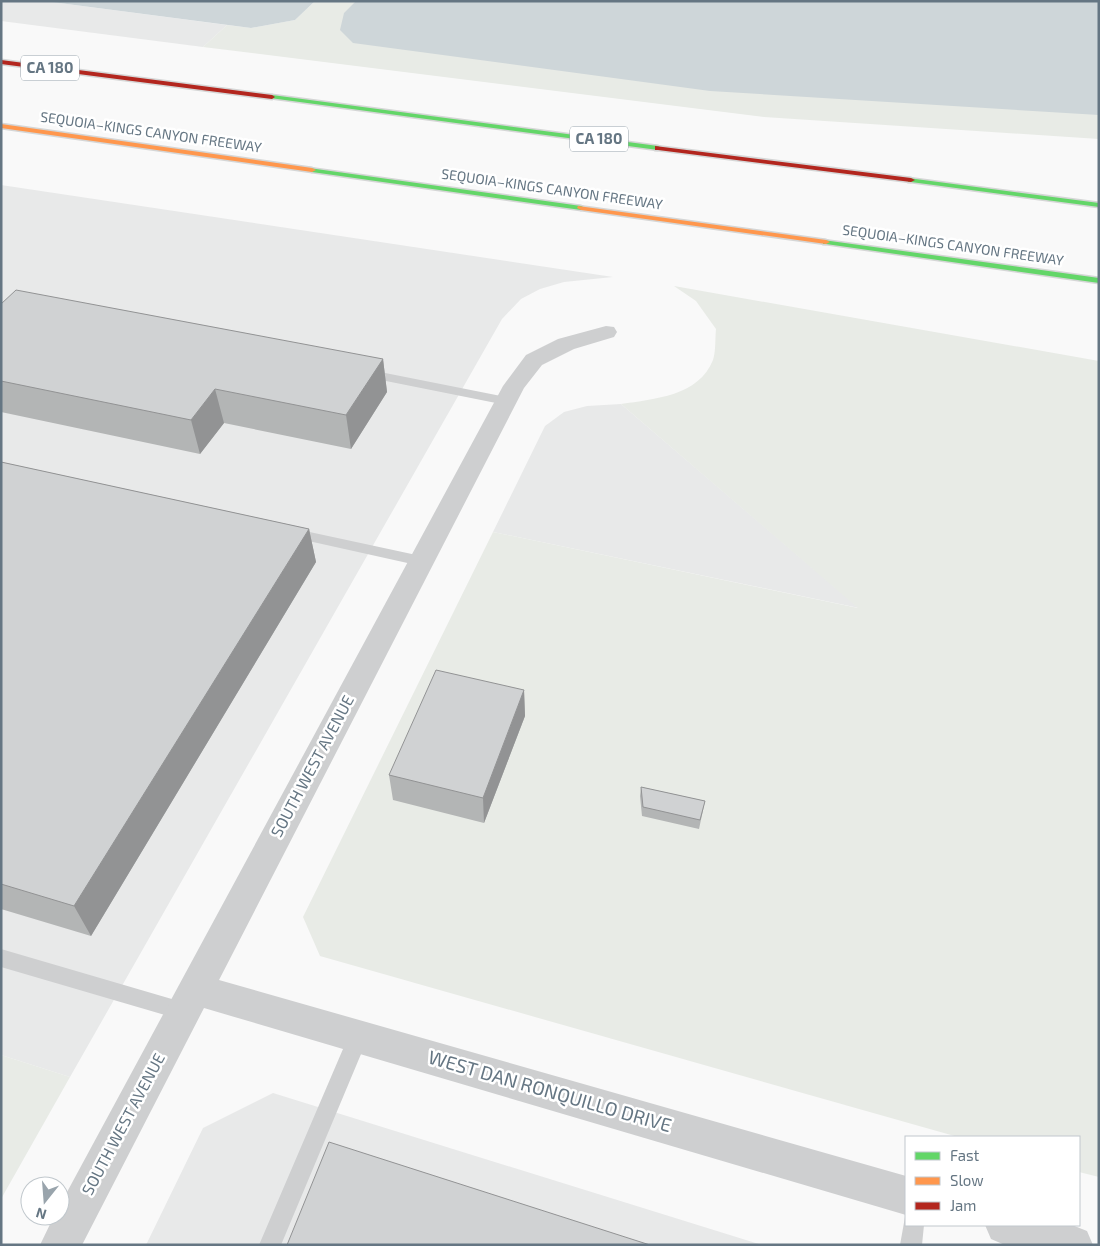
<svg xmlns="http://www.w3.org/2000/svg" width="1100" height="1246" font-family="'Exo 2',sans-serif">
<rect width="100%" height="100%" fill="#f9f9f9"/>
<!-- built -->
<path fill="#e8e9e9" d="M1,1h43l183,24 -24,22 -202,-26z
M1,185l612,92 -49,5 -24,7 -19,10 -19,20 -432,758 -69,-22z
M621,404l238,204 -366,-76 52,-106 19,-14 23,-6z
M273,1093l489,152h-616l57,-117z"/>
<!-- green -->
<path fill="#e8ebe6" d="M315,1h784v138l-335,-22 -561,-70 24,-22 24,3 44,-8z
M674,286l425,75v816l-20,-5v-35h-121l-638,-181 -17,-39 190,-385 365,76 -237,-204c33,-5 78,-8 92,-44 3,-9 2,-22 3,-31l-20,-28z
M1,1055l69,22 -69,122z"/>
<!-- water -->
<path fill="#ced6d9" d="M44,1h271l-20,19 -44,8z
M356,1h743v114l-389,-24 -357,-48 -13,-13 4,-17z"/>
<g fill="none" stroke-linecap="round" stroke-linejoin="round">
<!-- fast casing -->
<g stroke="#d5d6d6" stroke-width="3">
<path id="fast" d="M272,95l386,51 4,2 -4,2 -388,-52v-2z
M309,168l272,38 4,2 -4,2 -269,-38 -4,-2z
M908,178l191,25v4l-188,-25h-3z
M823,240l276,38v5l-273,-39h-3z"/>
</g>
<!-- slow casing -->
<g stroke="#d5d6d6" stroke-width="3">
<path id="slow" d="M1,124l311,44 4,2 -4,2 -311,-44z
M578,206l248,34 4,2 -4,2 -245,-34 -4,-2z"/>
</g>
<!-- jam casing -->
<g stroke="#d5d6d6" stroke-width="3">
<path id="jam" d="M1,60l271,35 3,2 -3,2 -271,-35z
M655,146l256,32 4,2 -4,2 -253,-32h-3z"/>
</g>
<!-- lane -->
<path fill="#cecfd0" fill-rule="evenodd" d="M365,369l141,28 6,4 -6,4 -145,-29 -2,-3z
M291,528l130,28 7,5 -7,5 -135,-30 -2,-3 2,-3z
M1,949l181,53 7,2 3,7 -3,7 -7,2 -181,-53z
M359,1026l7,2 3,7 -88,210h-22l93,-217z
M905,1217l1,8h18l-2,20h-22z"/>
<!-- street -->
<path fill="#cecfd0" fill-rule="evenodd" d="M606,326l8,1 3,5 -3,5 -40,12 -32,16 -18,23 -305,592 687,196v39l-702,-207 -122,237h-42l14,-29h6v-11l443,-819 23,-31 32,-16z
M985,1225h87l15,6 6,14h-88l-14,-6z"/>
<!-- fast -->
<use href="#fast" fill="#63d668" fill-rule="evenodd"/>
<!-- slow -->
<use href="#slow" fill="#ff974d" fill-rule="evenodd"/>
<!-- jam -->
<use href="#jam" fill="#b3261e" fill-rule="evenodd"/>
</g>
<!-- wall -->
<path fill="#b3b5b5" d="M1,304l382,55 4,33 -36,57 -127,-26 -24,31 -199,-42z
M1,462l308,67 7,33 -225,374 -90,-27z
M524,690l1,26 -41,107 -91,-23 -4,-25z
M641,787l64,14 -6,28 -57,-13 -2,-20z"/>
<!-- shaded-wall -->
<path fill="#929394" d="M383,359l4,33 -36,57 -5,-34z
M215,389l9,34 -24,31 -9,-34z
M309,529l7,33 -225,374 -17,-30z
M524,690l1,26 -41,107 -1,-25z"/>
<!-- building -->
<path fill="#d0d2d3" stroke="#929394" d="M16,290l367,69 -37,56 -131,-26 -24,31 -190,-39v-77z
M1,462l308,67 -235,377 -73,-22z
M436,670l88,20 -41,108 -94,-23z
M641,787l64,14 -5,19 -57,-13z
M329,1142l321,103h-363z"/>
<g text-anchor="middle" stroke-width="5" stroke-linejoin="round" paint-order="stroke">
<!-- far-street labels -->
<g font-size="14" fill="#657683" stroke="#fff">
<text transform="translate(151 132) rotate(8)" y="5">SEQUOIA–KINGS CANYON FREEWAY</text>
<text transform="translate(552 189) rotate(8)" y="5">SEQUOIA–KINGS CANYON FREEWAY</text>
<text transform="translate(953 245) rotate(8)" y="5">SEQUOIA–KINGS CANYON FREEWAY</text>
</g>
<!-- shield labels -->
<g fill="#fff" stroke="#939fa8" stroke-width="1">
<rect x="21" y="55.5" width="58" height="25" rx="4"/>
<rect x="570" y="126.5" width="58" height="25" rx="4"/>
</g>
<g font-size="15" font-weight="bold" fill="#657683">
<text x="50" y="73">CA 180</text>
<text x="599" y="144">CA 180</text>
</g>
<!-- street labels -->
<g font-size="16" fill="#657683" stroke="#fff">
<text transform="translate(312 766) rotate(-62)" y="6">SOUTH WEST AVENUE</text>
<text transform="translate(123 1124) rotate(-62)" y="6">SOUTH WEST AVENUE</text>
</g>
<!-- near-street labels -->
<g font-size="19" fill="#657683" stroke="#fff">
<text transform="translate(550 1091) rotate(16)" y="7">WEST DAN RONQUILLO DRIVE</text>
</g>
</g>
<!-- border -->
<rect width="1100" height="1246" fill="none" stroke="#657683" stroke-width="5"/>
<!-- legend -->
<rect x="905" y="1136" width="175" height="90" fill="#ffffff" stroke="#c1c8cd"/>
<rect x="915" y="1152" width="25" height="8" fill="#63d668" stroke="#c1c8cd"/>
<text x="950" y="1161" font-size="15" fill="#657683">Fast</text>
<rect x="915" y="1177" width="25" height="8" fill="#ff974d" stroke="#c1c8cd"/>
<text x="950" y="1186" font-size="15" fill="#657683">Slow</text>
<rect x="915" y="1202" width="25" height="8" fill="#b3261e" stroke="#c1c8cd"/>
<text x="950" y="1211" font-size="15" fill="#657683">Jam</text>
<!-- north arrow -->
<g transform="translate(45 1201) rotate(197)"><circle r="24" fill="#ffffff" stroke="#c1c8cd"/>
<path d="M0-4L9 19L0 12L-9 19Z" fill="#99a4ac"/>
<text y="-8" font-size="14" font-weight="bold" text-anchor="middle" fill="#657683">N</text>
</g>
</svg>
